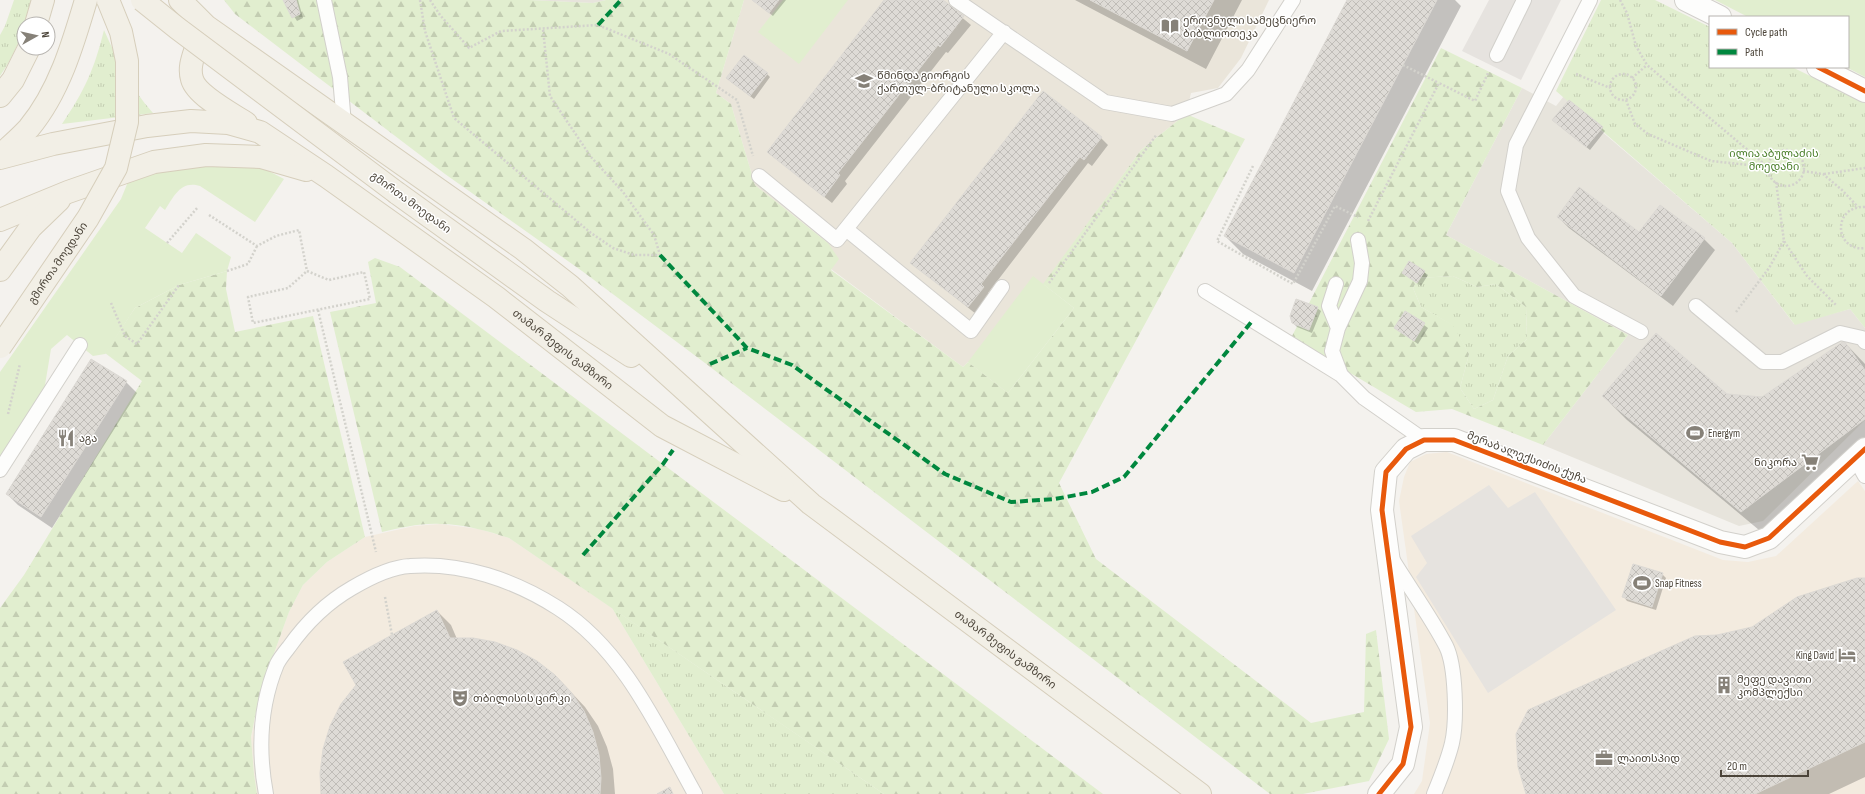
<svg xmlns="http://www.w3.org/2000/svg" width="1865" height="794" font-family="'Sofia Sans Condensed','Noto Sans Georgian',sans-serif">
<defs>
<pattern id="grass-tufts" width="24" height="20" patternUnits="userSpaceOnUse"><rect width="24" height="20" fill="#e1eecf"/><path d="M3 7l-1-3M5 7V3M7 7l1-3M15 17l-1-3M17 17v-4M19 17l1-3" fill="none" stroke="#c3cdb2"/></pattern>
<pattern id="forest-firs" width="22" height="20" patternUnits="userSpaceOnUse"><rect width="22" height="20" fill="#e1eecf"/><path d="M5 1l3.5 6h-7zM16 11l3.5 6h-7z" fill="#c3cdb2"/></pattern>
<pattern id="building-cross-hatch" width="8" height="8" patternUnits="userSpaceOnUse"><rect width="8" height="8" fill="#dedbd6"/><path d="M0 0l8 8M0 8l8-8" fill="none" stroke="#c0bdb8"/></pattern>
</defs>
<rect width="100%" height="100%" fill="#f4f2ee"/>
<!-- residential -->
<path fill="#e7e4dc" d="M529,0h77l-13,3z
M1522,88l34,18 8,-10 36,34 132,113 62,81 56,-15 15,19v92l-102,101 -24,5 -196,-81 85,-110 -182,-100z"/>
<!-- commercial -->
<path fill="#f3ebdf" d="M1447,452l276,108 25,2 28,-6 82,-75 7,10v303h-451l8,-13 8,-58 -31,-222 5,-24 6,-15 16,-8z
M440,524l39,5 30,9 103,70 112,186h-467l-3,-20 -3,-36 9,-46 29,-80 14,-27 24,-23 38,-25 49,-11z"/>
<!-- education -->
<path fill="#eae5da" d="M744,0h525l-28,58 -23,30 -27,5 -5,21 -45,36 -97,134 -36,109 -40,-31 -5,5 -132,-98 -3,-26 -73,-58 -24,-81 -15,-11z"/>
<!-- grass -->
<path fill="url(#grass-tufts)" d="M14,0h17c-5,27 -15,53 -31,76v-41l5,-9z
M1601,0h54l55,27v40h82l73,36v225l-15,-19 -55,16 -63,-82 -176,-152z
M104,30c13,29 27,59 49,83l-91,11c23,-34 32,-54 42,-94z
M1453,276l24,11 19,-3 30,23 1,32 -19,17 -15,44 -19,9 -14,-21 9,-34 -17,-29 -31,-18 -8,-19 5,-10z
M612,608l272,186h-160z"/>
<!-- forest -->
<path fill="url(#forest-firs)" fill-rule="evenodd" d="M224,0h305l64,3 13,-3h138l-28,93 15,11 24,81 73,58 11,16 -8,11 132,97 5,-5 40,31 66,-85 -31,-24 98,-134 45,-36 59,25 -186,344 37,76 215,164 53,-11 2,-78 10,-4 13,109 -20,42 -66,13h-33l-565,-431 -123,-92 -137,-97 -210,-160z
M1441,48l81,40 -76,147 182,100 -85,110 -91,-36 -36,3 -125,-74zM1453,276l24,11 19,-3 30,23 1,32 -19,17 -15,44 -19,9 -14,-21 9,-34 -16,-29 -32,-18 -8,-19 5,-10z
M375,258l25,9 703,527h-219l-375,-256c-22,-7 -45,-14 -69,-14 -20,-1 -39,4 -58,8l-52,-220 46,-9 -8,-41z
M227,271l-1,18 9,43 78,-16 52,221 -38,25 -24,23 -14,27 -29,80 -9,45 3,37 3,20h-257v-186l24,-33 118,-194 -37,-28 30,-45 44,-23z"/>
<!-- garden -->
<path fill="#e1eecf" d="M783,0h65l-49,64 -41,-32z
M1715,0h150v77l-19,-10h2v-50h-100z
M206,160l55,7 23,12 -29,43 -55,-36c-19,-6 -26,10 -35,24l-5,-4 -15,22 37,25 14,-20 35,24 -4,14 -48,14 -44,23 -30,46 -12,2 -26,-21 -16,14 -7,42 -44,67v-86l121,-173 11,-27z
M1033,276l41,32 -66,85 -40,-31z"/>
<!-- parking -->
<path fill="#e6e3df" d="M1489,0h72l-40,80 -59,-29z
M1489,485l19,23 27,-16 81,118 -128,83 -72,-116 11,-14 -16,-27z"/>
<!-- shadow -->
<path fill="#0003" d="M284,0h14l5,18 -6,3z
M753,0h33l-13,16z
M886,0h55l30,25 -23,28 -2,-1 -101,129 2,3 -15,19 -64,-51z
M1075,0h167l-36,69z
M1348,0h107l6,6 -149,285 -69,-37 -18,-18z
M767,74l3,3 -16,22 -23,-17z
M1557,124l45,4 3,3 -15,19z
M1101,138l7,7 -16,21 -4,-3 -100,130 3,2 -15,19 -64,-51z
M1558,217l81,16 65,6 11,11 -42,56 -104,-78z
M1424,272l4,3 -7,11 -18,-13z
M1317,308l4,3 -9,22 -15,-6 -4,-4z
M1406,312l22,16 -10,16 -23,-16z
M1844,342l21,22v96l-100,75 -138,-115 -24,-24 160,2z
M126,382l11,11 -85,135 -34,-23 -11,-11z
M1662,574l4,4 -10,32 -29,-9 -3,-4z
M1865,579v198l-36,17h-302l191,-158 34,-8z
M437,611l14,14 6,14 112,51 16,17 13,19 9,21 6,22 2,25h-293z"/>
<!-- building -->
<path fill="url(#building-cross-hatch)" stroke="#dcd9d4" d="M283,0h13l4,14 -8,4z
M752,0h27l-10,13z
M884,0h59l21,16 -24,31 -2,-2 -100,128 2,2 -16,22 -57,-45z
M1090,0h124l-27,51z
M1347,0h90l-143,273 -70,-37z
M744,55l24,18 -18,23 -24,-18z
M1043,91l59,46 -18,23 -4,-3 -9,11 -90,116 3,3 -16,20 -58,-44z
M1569,100l34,27 -17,20 -34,-27z
M1579,187l60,45 21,-27 45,33 -44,58 -104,-79z
M1409,261l16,10 -8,12 -15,-10z
M1296,299l22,8 -9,23 -17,-7 -2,-7z
M1405,311l20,12 -11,18 -20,-13z
M1656,333l71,61 35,3 82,-56 21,29v49l-124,93 -139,-116z
M91,359l36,22 -86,136 -35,-23z
M1633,564l30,9 -11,34 -30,-10z
M1857,578h8v164l-110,52h-229l-8,-27 -2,-33 12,-24 167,-74 22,-1 35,-8 45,-30z
M437,610l13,28h23l22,4 22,8 20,11 18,14 16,17 13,19 9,21 6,23 2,23 -1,16h-279l-1,-21 3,-24 7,-23 11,-22 15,-19 -13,-23z
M670,787l3,7h-16z"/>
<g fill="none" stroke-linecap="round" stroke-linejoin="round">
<!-- service casing -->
<g stroke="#d2d0cb" stroke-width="16">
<path id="service" d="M324,0l16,77 4,47
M956,0l149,102 67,12 54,-20 22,-24 45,-70
M1590,0l-74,145 -8,46 20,47 46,58 67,36
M1497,55l27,-55
M759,176l78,64 167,-208
M846,229l125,102 31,-44
M1358,240l4,23 -2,18 -22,47 -6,23 9,24 23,23 60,42
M1336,284l-7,22 9,22
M1205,291l136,84
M1696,306l67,56h19l58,-29 22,5 3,4
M1855,458l10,18
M0,470l80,-125
M1392,559c17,28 39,58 54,87 10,20 11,75 6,97 -4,17 -11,34 -18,51
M266,794c-8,-43 -6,-89 11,-130 3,-6 8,-12 12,-17 17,-24 37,-44 63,-59 17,-10 38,-21 58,-22 52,-4 104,14 148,42 66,42 100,120 137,186"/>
</g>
<!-- minor casing -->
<g stroke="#d2d0cb" stroke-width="24">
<path id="minor" d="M1686,0l34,17
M1818,67l47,24
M1379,794l24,-30 8,-37 -29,-217 4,-38 20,-23 18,-9h30l266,102 25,5 24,-9 96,-89"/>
</g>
<!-- primary casing -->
<g stroke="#d6cebb" stroke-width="24">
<g id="primary">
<path id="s1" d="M180,0l26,26 317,223 47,37 241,218 389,290"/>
<path d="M36,24l7,-24"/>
<path d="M220,48l-13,-1 -12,4c-3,9 -6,18 -3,28 4,16 40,35 54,44"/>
<path d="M0,96l13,-16 16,-32"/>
<path d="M0,156c9,-9 20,-18 29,-28 30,-36 44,-84 57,-128"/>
<path id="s2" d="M0,158l53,-14 94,-18 44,-5 37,2 32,9 66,44 170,121 166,129 122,64"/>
<path d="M397,193l150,108 84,55"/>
<path d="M0,220l68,-28 86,-30 52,-7 55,2 45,13"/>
<path d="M0,270l31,-43 28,-27"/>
</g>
</g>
<!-- path -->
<path stroke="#d3d2cc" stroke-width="2.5" stroke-dasharray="2 2" stroke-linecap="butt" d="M420,0l5,31 29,87 137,115 22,15 21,7h26l-6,-20 -31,-43 -32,-35 -41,-61 -7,-67
M430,0l10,15 29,33 32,-17 97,-6 71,29 68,46 16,56
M1620,0l7,13 9,33 11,19 122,103
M1403,65l36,18
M1576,74l34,14
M1610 87a13 13 0 1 1 26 0a13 13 0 1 1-26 0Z
M1632,78l15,-13
M1626,100l9,24 13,10 63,27 57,6
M1768 168a18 18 0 1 1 36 0a18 18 0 1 1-36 0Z
M1253,166l-36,75 76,43 42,-78 23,11
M1803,171l20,3 19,16 16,17
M1824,174l41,-6
M1776,182l8,59 23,35 29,29
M1865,207c-34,-1 -30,45 0,41
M209,215l48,31 19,-10 23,-6 8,41
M1368,221l71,-138 36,18 13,-28
M167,243l31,-36
M227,271l21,-7 9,-18
M307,271l22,9 35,-8 6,27 -117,24 -5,-26 40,-9z
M1049,283l108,-149
M111,303l14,33 12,8 42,-59
M318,310l58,242
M1736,312l33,-44 15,-27
M8,414l12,-50
M385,597l7,38"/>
<!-- service -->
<use href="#service" stroke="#fdfdfc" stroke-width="14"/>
<!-- minor -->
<use href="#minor" stroke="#fdfdfc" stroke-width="22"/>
<!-- primary -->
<use href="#primary" stroke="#f2efe6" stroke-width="22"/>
<!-- primary-bridge casing -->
<g stroke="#d6cebb" stroke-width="24" stroke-linecap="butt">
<g id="primary-bridge">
<path d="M142,0l35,28 220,165"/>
<path id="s3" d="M0,347l88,-129 28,-50 11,-46v-61l-6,-29 -13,-32"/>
</g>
</g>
<!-- primary-bridge -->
<use href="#primary-bridge" stroke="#f2efe6" stroke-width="22"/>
<!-- quiet -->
<path stroke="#00873e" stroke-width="4" stroke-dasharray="8 4" stroke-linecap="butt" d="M598,25l23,-25
M660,255l87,93 45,17 153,109 66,28 44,-3 37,-7 32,-15 129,-157
M710,364l37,-16
M583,555l80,-91 10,-14"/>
<!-- cycleway casing -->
<g stroke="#fff" stroke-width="8">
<path id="cycleway" d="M1818,67l47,24
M1379,794l24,-30 8,-37 -29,-217 4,-38 20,-23 18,-9h30l266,102 25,5 24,-9 96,-89"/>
</g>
<!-- cycleway -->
<use href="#cycleway" stroke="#e8590c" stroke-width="5"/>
</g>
<!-- icons -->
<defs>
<g id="library-bare" transform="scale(1.38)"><path d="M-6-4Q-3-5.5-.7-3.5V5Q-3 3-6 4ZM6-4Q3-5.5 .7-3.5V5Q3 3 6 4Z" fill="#868178" stroke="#fff" stroke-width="2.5" paint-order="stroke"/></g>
<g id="school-bare" transform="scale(1.38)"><path d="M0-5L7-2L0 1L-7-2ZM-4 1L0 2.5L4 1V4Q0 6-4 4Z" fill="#868178" stroke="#fff" stroke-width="2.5" paint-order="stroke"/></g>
<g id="stadium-bare" transform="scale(1.38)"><path d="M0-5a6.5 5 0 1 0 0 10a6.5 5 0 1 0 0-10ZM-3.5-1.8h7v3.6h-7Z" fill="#868178" stroke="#fff" stroke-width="2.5" paint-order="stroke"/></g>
<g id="restaurant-bare" transform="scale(1.38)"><path d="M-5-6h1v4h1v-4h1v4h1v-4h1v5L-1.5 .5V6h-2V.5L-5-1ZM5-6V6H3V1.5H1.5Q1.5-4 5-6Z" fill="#868178" stroke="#fff" stroke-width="2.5" paint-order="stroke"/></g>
<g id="supermarket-bare" transform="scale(1.38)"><path d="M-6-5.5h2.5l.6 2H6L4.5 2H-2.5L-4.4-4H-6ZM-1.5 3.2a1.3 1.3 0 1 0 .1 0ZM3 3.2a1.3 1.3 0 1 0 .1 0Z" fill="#868178" stroke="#fff" stroke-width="2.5" paint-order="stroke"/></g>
<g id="hotel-bare" transform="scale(1.38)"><path d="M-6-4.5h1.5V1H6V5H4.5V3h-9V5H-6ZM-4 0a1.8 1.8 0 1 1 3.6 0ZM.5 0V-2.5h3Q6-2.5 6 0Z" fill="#868178" stroke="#fff" stroke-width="2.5" paint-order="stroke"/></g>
<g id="building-bare" transform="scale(1.38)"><path d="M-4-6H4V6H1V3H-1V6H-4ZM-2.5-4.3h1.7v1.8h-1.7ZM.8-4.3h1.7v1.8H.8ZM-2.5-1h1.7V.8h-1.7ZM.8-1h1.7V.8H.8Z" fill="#868178" stroke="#fff" stroke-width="2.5" paint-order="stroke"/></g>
<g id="theatre-bare" transform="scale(1.38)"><path d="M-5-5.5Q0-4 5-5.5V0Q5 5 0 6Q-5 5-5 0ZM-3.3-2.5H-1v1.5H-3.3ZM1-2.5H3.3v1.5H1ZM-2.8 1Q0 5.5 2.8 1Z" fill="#868178" stroke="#fff" stroke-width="2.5" paint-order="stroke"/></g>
<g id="office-bare" transform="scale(1.38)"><path d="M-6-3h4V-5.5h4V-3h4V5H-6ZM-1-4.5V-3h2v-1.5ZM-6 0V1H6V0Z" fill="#868178" stroke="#fff" stroke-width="2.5" paint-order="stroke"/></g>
</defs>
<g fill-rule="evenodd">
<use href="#library-bare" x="1170" y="26"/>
<use href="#school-bare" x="864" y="81"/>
<use href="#stadium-bare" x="1695" y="433"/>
<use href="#restaurant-bare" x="66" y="438"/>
<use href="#supermarket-bare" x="1810" y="462"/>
<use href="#stadium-bare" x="1642" y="583"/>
<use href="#hotel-bare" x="1847" y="655"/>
<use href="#building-bare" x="1724" y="685"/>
<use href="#theatre-bare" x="460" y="698"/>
<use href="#office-bare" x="1604" y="758"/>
</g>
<g text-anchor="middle" stroke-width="3" stroke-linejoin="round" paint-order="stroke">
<!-- poi labels -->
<g font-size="11" fill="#4b4439" stroke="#fff" text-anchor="start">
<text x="1183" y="24">ეროვნული სამეცნიერო<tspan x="1183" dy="13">ბიბლიოთეკა</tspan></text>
<text x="877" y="79">წმინდა გიორგის<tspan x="877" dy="13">ქართულ-ბრიტანული სკოლა</tspan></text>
<text x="1708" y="437">Energym</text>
<text x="79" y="442">აგა</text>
<text x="1797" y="466" text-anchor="end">ნიკორა</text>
<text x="1655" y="587">Snap Fitness</text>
<text x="1834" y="659" text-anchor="end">King David</text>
<text x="1737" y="683">მეფე დავითი<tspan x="1737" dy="13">კომპლექსი</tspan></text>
<text x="473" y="702">თბილისის ცირკი</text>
<text x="1617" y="762">ლაითსპიდ</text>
</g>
<!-- park labels -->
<g font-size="11" fill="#4a7f2a" stroke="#fff">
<text x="1774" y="157">ილია აბულაძის<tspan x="1774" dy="13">მოედანი</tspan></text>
</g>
<!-- street labels -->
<g font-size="11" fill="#4b4439" stroke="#fff">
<text transform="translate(411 202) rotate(36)" y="4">გმირთა მოედანი</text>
<text dy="4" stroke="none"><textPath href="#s3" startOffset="102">გმირთა მოედანი</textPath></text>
<text dy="4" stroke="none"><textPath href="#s2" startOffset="638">თამარ მეფის გამზირი</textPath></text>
<text transform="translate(1527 457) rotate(21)" y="4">მერაბ ალექსიძის ქუჩა</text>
<text dy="4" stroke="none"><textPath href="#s1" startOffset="1052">თამარ მეფის გამზირი</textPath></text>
</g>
</g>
<!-- legend -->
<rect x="1709" y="16" width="140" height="52" fill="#ffffff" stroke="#b7b4b0"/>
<rect x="1717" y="29" width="20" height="6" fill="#e8590c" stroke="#b7b4b0"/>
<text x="1745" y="36" font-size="12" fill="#4b4439">Cycle path</text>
<rect x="1717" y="49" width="20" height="6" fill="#00873e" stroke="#b7b4b0"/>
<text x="1745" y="56" font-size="12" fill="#4b4439">Path</text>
<!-- north arrow -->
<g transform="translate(36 36) rotate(82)"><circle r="19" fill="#ffffff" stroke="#b7b4b0"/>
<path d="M0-3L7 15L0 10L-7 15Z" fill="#868178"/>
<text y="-6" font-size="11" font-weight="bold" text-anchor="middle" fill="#4b4439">N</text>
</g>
<!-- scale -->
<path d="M1721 770v6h87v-6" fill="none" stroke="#4b4439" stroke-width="2"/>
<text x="1727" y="770" font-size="12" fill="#4b4439" stroke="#ffffff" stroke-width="3" paint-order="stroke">20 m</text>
</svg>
